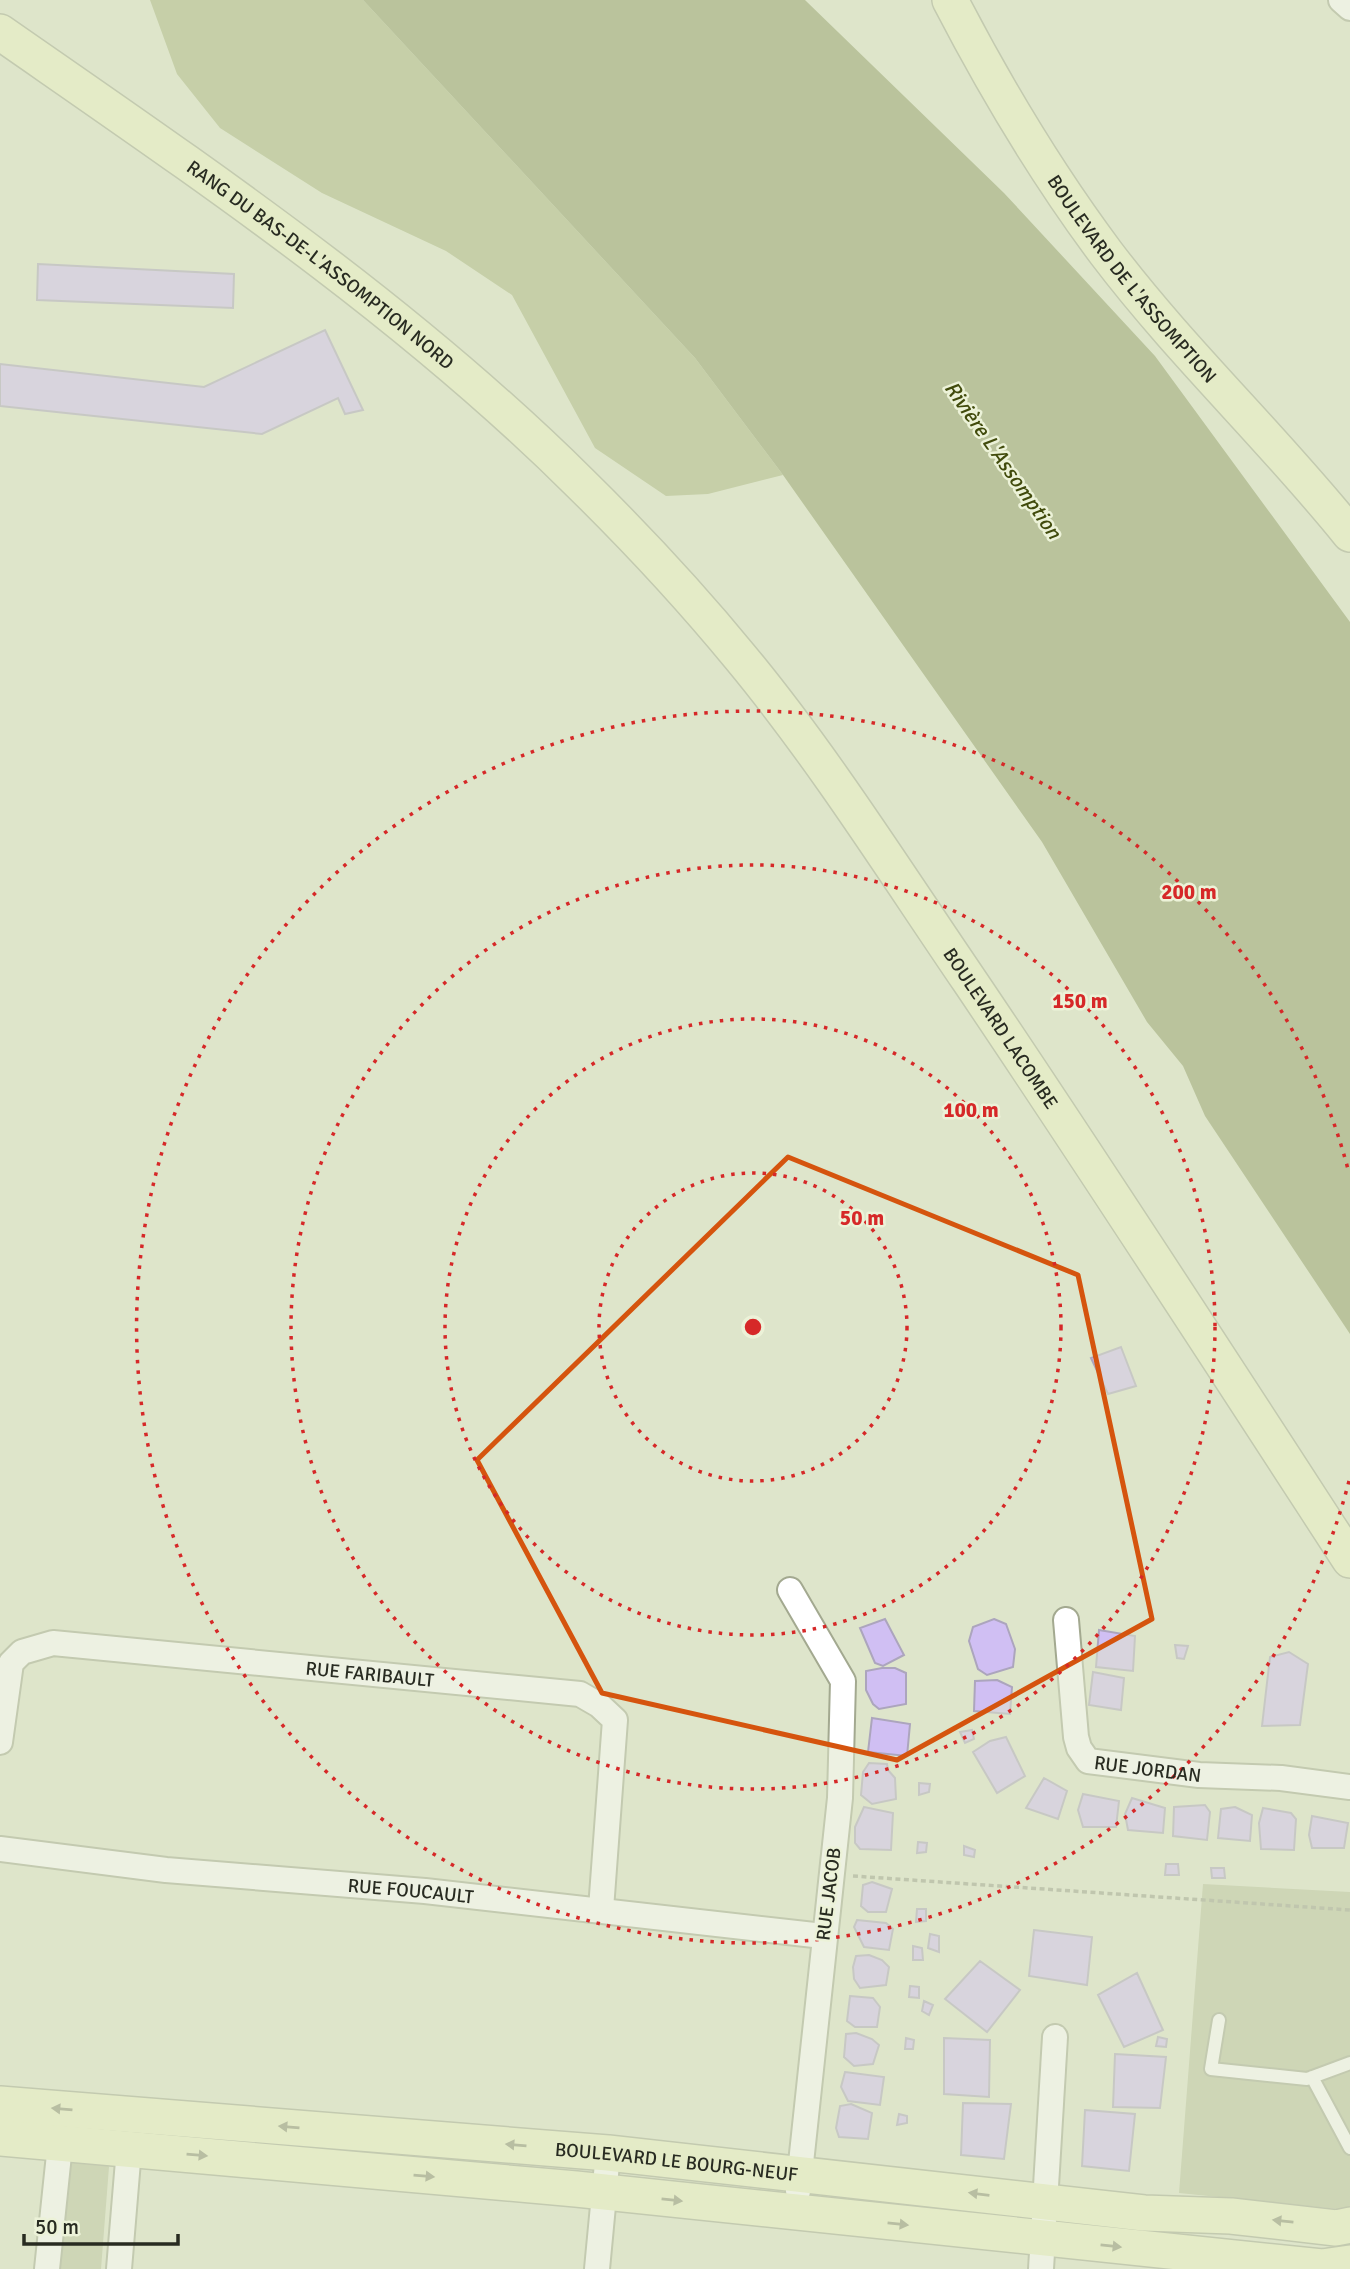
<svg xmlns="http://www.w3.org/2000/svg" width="1350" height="2269" font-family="Signika,sans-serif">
<rect width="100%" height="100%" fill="#dee5cb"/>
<!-- green -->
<path fill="#bac39e" d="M1203,1884l147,8v317l-3,1 -168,-17z
M100,2154l9,13 -8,102h-46l10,-110z"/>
<!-- forest -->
<path fill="#a8b47f" d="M150,0h213l332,358 88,117 -75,19 -42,2 -71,-48 -83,-153 -66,-44 -124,-58 -102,-65 -43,-54z"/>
<!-- water -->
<path fill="#8e9a65" d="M363,0h442l199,193 151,163 195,266v712l-145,-218 -22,-50 -36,-44 -105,-180 -259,-367 -88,-117z"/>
<!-- building -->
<path fill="#d0bff3" stroke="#aca5bd" stroke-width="2" d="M38,264l196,10 -1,34 -196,-8z
M325,330l38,80 -18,4 -7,-16 -76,36 -262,-28v-42l204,23z
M1121,1347l15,39 -28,8 -17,-36z
M885,1619l19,36 -21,11 -8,-3 -15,-35z
M994,1619l12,5 9,25 -2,18 -26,8 -9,-6 -9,-28 4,-14z
M1099,1630l36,6 -2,35 -37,-4z
M1175,1645l13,1 -4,13 -7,-1z
M1289,1652l19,12 -8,61 -38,1 8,-69z
M882,1668h13l11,5v31l-27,5 -6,-5 -7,-14v-19z
M1093,1672l31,6 -3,32 -32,-5z
M997,1680l15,7 -2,27 -36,-3 1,-30z
M872,1718l38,6 -3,32 -39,-4z
M972,1730l2,9 -9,4 -5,-11z
M1006,1737l19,39 -28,17 -24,-41 17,-11z
M869,1763l18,1 1,6 7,8 1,21 -24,5 -11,-9 2,-23z
M1044,1778l23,13 -9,28 -32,-11z
M919,1783l11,1 -1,8 -10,3z
M1083,1794l36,7 -3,26h-33l-5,-17z
M1132,1798l33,10 -2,25 -35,-3 -3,-16z
M1205,1805l5,7 -3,28 -34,-4 1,-29z
M864,1807l29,6 -2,37 -31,-1 -5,-6v-16z
M1235,1807l17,8 -2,26 -32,-3 3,-29z
M1263,1808l28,5 5,6 -2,31 -33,-1 -2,-26z
M1312,1816l36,7 -4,25h-32l-3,-13z
M918,1842l9,1 -1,9 -9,1z
M964,1846l11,4 -1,7 -10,-2z
M1166,1864h12l1,11h-14z
M1211,1868h13l1,10h-13z
M872,1882l20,7 -6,23h-18l-7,-6 2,-21z
M917,1909h9v12l-10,1z
M857,1920l29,3 7,6 -4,21 -25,-3 -10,-20z
M1034,1930l58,7 -5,48 -58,-9z
M930,1934l9,2v16l-11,-4z
M913,1946l9,2 1,12h-10z
M869,1955l13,5 7,7 -3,18 -26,3 -6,-9 -1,-12 3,-11z
M980,1961l40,29 -33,42 -42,-33z
M1137,1973l26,57 -39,17 -26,-52z
M910,1986l9,1v11l-10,-1z
M850,1996l23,2 7,9 -3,20h-22l-8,-6z
M924,2001l9,4 -4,10 -7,-4z
M856,2033l16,6 7,6 -6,19 -19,2 -10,-9 2,-23z
M1158,2037l9,2 -1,8 -10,-1z
M906,2038l8,2 -1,9h-8z
M944,2038l46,2 -1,57 -45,-3z
M1115,2054l51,3 -6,51 -47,-1z
M845,2072l39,5 -4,28 -32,-4 -7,-14z
M963,2103l48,1 -7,55 -43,-4z
M851,2104l21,9 -4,26 -29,-2 -3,-9 4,-22z
M1085,2110l50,4 -6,57 -47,-5z
M899,2114l8,2v7l-10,2z"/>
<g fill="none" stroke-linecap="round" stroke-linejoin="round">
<!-- lane casing -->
<g stroke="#a3a990" stroke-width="16">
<path id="lane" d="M1219,2020l-8,49 96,10 43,-16
M1312,2077l38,71"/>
</g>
<!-- street casing -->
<g stroke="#a3a990" stroke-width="28">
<g id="street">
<path d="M1341,0l9,8"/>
<path d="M790,1590l53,91 -3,117 -42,393"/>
<path id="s1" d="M1066,1620l10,117 3,11 9,13 111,14 82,3 69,9"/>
<path id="s2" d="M0,1742l11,-79 11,-11 31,-9 527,51 19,11 16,15 -14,189"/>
<path id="s3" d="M0,1849l166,21 259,21 398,45"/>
<path d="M47,2269l13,-124"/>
<path d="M119,2269l10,-120"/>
<path d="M597,2269l11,-116"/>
<path d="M1041,2269l14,-232"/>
</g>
</g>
<!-- secondary casing -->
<g stroke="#a3a990" stroke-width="38">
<g id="secondary">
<path id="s4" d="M950,0c45,87 97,174 156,253 75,99 166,184 244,281"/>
<path id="s5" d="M0,32c201,140 405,277 580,451 56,55 111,114 161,175 82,99 155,215 228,322 129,191 255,386 381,580"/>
<path id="s6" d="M0,2104l608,49 536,60 87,3 105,12 14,-3"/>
<path d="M0,2138l576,51 746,78 28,-4"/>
</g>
</g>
<!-- path -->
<path stroke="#9ca18d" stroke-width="3.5" stroke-dasharray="5 3.5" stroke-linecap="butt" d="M853,1876l497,34"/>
<!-- lane -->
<use href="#lane" stroke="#fff" stroke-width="12"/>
<!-- street -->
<use href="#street" stroke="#fff" stroke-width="24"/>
<!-- secondary -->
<use href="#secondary" stroke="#ebf2c3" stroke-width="35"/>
</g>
<!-- one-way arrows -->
<defs><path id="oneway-solid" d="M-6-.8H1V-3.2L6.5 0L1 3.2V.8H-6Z" transform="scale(1.75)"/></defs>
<g fill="#8a8e72">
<use href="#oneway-solid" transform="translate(62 2109) rotate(-175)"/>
<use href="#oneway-solid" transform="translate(289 2127) rotate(-175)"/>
<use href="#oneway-solid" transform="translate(516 2145) rotate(-175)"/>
<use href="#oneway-solid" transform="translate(197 2155) rotate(5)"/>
<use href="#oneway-solid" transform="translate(424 2176) rotate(5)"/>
<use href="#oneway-solid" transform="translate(979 2194) rotate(-173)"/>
<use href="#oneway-solid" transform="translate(672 2200) rotate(6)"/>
<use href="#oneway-solid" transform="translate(1283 2221) rotate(-174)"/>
<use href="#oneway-solid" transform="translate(898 2224) rotate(6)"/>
<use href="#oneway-solid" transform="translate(1111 2246) rotate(6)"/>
</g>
<!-- marked area -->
<path d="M0 0H1350V2269H0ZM788,1157l290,118 74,344 -255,141 -295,-67 -125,-233z" fill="#dee5cb" fill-opacity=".55" fill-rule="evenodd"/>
<path fill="none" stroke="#d5540e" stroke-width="5" stroke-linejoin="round" d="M788,1157l290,118 74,344 -255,141 -295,-67 -125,-233z"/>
<!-- distance rings -->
<g fill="none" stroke="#d62828" stroke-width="3.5" stroke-dasharray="3.5 7">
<circle cx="753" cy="1327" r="154"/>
<circle cx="753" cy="1327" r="308"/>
<circle cx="753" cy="1327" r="462"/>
<path d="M1349 1481A616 616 0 1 1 1349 1173"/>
</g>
<g text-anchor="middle" stroke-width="5" stroke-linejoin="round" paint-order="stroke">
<!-- street labels -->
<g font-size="19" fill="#282b21" stroke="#ecf2d8">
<text dy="7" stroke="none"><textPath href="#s5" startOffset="396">RANG DU BAS-DE-L'ASSOMPTION NORD</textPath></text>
<text dy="7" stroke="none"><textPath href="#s4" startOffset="334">BOULEVARD DE L'ASSOMPTION</textPath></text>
<text dy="7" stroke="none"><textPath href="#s5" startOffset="1426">BOULEVARD LACOMBE</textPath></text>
<text dy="7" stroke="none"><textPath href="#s2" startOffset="446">RUE FARIBAULT</textPath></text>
<text dy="7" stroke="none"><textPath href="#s1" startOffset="205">RUE JORDAN</textPath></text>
<text dy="7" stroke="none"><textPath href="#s3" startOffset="413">RUE FOUCAULT</textPath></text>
<text transform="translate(828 1894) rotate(-83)" y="7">RUE JACOB</text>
<text dy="7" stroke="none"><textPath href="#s6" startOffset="679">BOULEVARD LE BOURG-NEUF</textPath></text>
</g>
<!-- water labels -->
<g font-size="21" font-style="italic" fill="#414b0c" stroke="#ecf2d8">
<text transform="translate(1003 460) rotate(55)" y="7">Rivière L'Assomption</text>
</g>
</g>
<circle cx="753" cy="1327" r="10" fill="#d62828" stroke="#ecf2d8" stroke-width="3.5"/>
<g font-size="21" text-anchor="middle" font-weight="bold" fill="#d62828" stroke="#ecf2d8" stroke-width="5" stroke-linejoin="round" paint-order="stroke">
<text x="1189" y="899">200 m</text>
<text x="1080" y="1008">150 m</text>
<text x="971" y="1117">100 m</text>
<text x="862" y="1225">50 m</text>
</g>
<!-- scale -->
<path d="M24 2234v10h154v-10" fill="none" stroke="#282b21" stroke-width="3.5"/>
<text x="35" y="2234" font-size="21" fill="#282b21" stroke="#ecf2d8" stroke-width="5" paint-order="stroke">50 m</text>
</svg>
